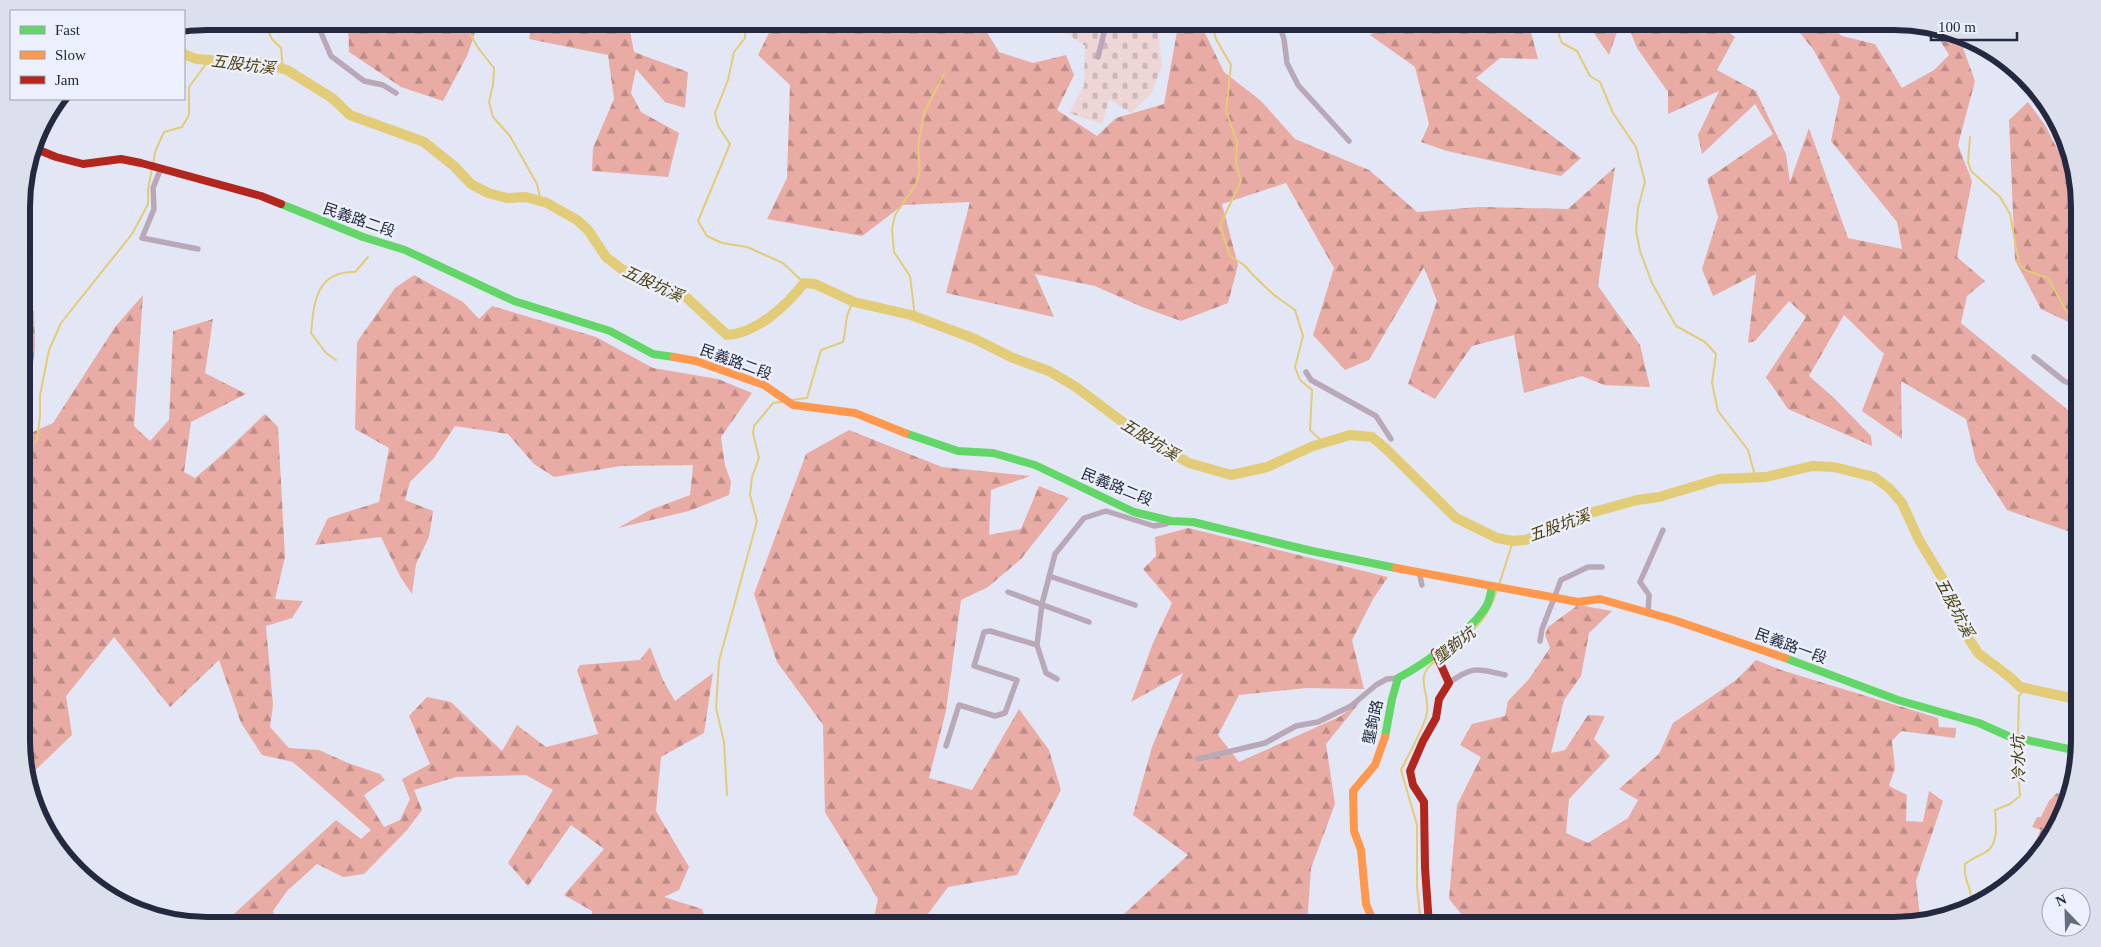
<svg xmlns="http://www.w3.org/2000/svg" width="2101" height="947" font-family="'Times New Roman','Noto Sans TC',serif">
<defs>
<pattern id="forest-firs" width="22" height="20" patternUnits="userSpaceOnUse" patternTransform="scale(1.25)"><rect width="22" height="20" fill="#e9aca4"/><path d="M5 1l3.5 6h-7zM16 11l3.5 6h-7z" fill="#bd8c87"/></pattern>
<pattern id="cemetery-stones" width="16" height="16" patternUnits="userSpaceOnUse" patternTransform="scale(1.25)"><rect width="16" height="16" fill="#efd6d6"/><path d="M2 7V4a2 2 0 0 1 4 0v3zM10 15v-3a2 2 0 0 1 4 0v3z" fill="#cdb8b9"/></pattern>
</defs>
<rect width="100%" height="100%" fill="#e3e6f4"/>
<!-- forest -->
<path fill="url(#forest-firs)" d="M348,21h121l6,12 -8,23 -24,45 -42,-14 -52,-35z
M533,21h95l6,31 54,20 -3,36 -20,-6 -29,-33 -5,24 10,19 38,21 -11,44 -76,-6 1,-23 21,-49 -6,-44 -79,-16z
M775,21h205l19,31 34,11 33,-8 8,20 -17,35 40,26 19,-18 48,-14 15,-83h20l25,51 37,29 34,38 74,31 48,42 62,-5 89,2 47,-42 -17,119 42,59 10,42 -46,-2 -22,-9 -58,17 -10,-58 -42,11 -37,53 -27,-15 29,-83 -13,-34 -55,93 -24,10 -32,-35 21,-67 -48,-85 -64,21 16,61 -10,38 -47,18 -39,-14 -47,-21 -60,-12 19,43 -108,-24 24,-91 -67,3 -41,31 -95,-17 20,-41 3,-93 -32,-30z
M1391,21h18l34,6 29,-6h56l10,38 -38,-1 -24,20 105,80 -20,18 -114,-25 -26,-9 8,-18 -14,-57 -45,-32z
M1587,21h34l-12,34 -22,-32z
M1626,21h87l22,16 -18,33 39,21 30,63 4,28 19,-54 39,110 54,11 -5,-27 -66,-81 9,-44 -27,-48 -23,-28h34l18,15 33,8 27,44 32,-18 15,-15 -16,-26 25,5 17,47 -17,64 14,36 -15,76 28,24 -18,15 -6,27 118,96v116l-72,-25 -31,-48 -10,-43 -65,-38 1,58 -40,-28 22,-57 -40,-39 -35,61 25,22 37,38 1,10 -84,-37 -22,-32 40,-60 -17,-16 -34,40 -7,2 8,-69 -43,22 -11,-27 16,-52 -11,-38 66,-45 -18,-30 -53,50 -4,-19 21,-44 -51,23v-22l-31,-44z
M2028,102l17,23 29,57 4,1 1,144 -38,-18 -26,-49 -6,-140z
M414,275l49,27 16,17 13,-13 104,31 57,31 65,11 34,14 -31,44 4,28 6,17 -2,13 -40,16 -71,17 32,-18 40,-15 3,-30 -72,1 -67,11 -20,-13 -26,-30 -53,-8 -21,32 -24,24 -5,18 28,11 -4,26 -13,27 -4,30 -11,-16 -20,-41 -66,8 13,-27 51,-16 10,-54 -34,-19 2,-87 38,-54z
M143,295l-9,131 16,15 19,-21 4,-89 40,-12 -8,54 41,21 -55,28 -7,50 11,6 28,-24 42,-40 13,13 7,130 -10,42 28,2 -11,17 -26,8 7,79 -3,22 19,21 30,2 29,13 32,11 5,6 -21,15 20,32 16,-7 10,-21 -8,-20 28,-15 -21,-48 18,-19 24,5 51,49 15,-26 29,22 52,-13 -21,-64 3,-5 60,-5 10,-13 13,33 12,21 38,-28 -9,60 -43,24 -5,54 33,56 -10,23 -15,7 38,12 5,17h-87l-2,-2v2h-25l-1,-15 -28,-16 40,-46 -33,-24 -43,61 -20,-23 45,-73 -27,-15 -70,2 -42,13 8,20 -15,20 -43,44 -21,3 -26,-13 -30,27 -14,20 3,15h-55l115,-106 25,19 10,-9 -78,-68 -31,-7 -21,-32 -22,-63 -49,47 -56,-70 -48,59 6,39 -45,43 -4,-14 -1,-464 12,11 1,35 -9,89 27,-12 62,-96z
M849,430l93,37 88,9 -39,14 -2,45 32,-6 18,-43 30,12 -48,61 -33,28 -27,13 -15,111 -17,67 43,12 47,-81 30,41 12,40 -44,85 -69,12 -29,39h-47l6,-27 -53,-87 -2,-87 -46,-63 -23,-68 52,-140z
M1188,528l200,49 -15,22 -21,41 12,49 -57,-1 -68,7 -21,40 21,27 100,-45 21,-15 -34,42 9,60 -24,64 -4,58h-196l77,-71 -55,-40 19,-68 31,-74 -52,29 22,-59 19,-40 -29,-34 13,-13 -1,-19z
M1578,605l34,6 -23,22 -8,43 -17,24 -13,53 14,-3 23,-35 17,1 -11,23 16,17 -41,43 -3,34 22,10 40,-25 10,-18 -19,-11 40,-35 14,-31 63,-43 20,-20 25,10 157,48 1,9 17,1 -1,10 -54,-7 -9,10 3,27 -6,18 18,9 -1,26 17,1 6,-31 14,10 -27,80 4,35 -21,-3v12h-447l11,-9 -14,-17 8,-94 24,-48 -21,-12 12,-21 33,-8 3,-15 21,-22 21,-31 -5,-13 3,-8z
M2057,793l12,2c-6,30 -25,56 -47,76l19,-41 -9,-3 5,-10h4l8,-16z"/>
<!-- cemetery -->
<path fill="url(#cemetery-stones)" d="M1048,21h109l5,45 -11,28 -20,19 -22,-14 -7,25 -33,-11 15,-27 1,-40z"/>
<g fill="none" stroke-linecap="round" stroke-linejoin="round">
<!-- stream -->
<path stroke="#e2cc77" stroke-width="2" d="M263,21l9,18 9,9 2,21
M462,21l17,28 15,19 -1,17 -4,17 4,15 17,19 27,48 4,17
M745,21v17l-11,14 -6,28 -13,33 3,13 12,18 -32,77 9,15 15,7 25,4 36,16 21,20
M1211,21l5,18 15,26 -5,46 11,31 -1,22 5,17 -21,44 10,31 14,9 11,12 19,18 21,15 8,26 -8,31 5,13 12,10 -2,40 14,13
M1561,21l-2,14 3,8 15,8 13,25 10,6 13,31 23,34 9,35 -7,26 -2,22 4,21 12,32 24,43 29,16 11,12 -4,29 6,28 30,39 7,26
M1970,137l-2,25 3,9 29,26 10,17 9,49 6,7 23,8 19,34 12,16
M36,142l9,-11 1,-13
M153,165l2,-13 9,-20 18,-5 7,-12v-28l19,-26
M915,317l-5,-41 -16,-24 -2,-23 3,-14 21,-31 4,-13 -2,-25 6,-33 20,-39
M336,360l-10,-7 -15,-20c3,-31 5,-62 44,-61l13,-15
M792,400l15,-2 14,-48 22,-8c4,-16 1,-28 11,-40
M22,455l15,-15 3,-24v-21l9,-45 12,-27 71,-89 16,-30v-15l4,-20
M1499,585l14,-44
M1441,657c25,-22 47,-33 56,-68
M2018,735l1,-39 7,-8
M727,795l-3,-53 -8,-34 3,-47 38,-140 -7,-26 2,-18 7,-19 -6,-25 1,-7 19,-23 9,-1
M1958,914c26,-20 4,-25 7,-50 7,-6 14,-8 21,-12 13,-7 10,-30 9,-42l15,-6 10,-8 -3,-41 1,-15
M1421,925l-4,-38v-62l-16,-55c6,-12 25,-47 26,-57 3,-23 -15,-37 10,-53"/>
<!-- river -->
<path stroke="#e2cc77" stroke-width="10" d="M184,54l12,5 71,5 20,6 45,28 18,17 74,27 30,24 17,18 17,9 19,5 19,-1 21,6 30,17 11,10 18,27 17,13 35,11 29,17 40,37c29,-1 60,-30 77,-52l11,1 39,18 57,13 64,24 38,19 36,13 27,16 68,51 45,25 42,12 36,-8 46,-21 37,-11 22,2 12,10 72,71 41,20 16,3 12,-1 15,-5 32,-17 65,-18 22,-3 60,-18 47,-2 46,-11 22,1 40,10 15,11 13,15 17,37 22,36 14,28 14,35 9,14 33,25 9,9 60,13"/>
<!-- street -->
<path stroke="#b9a9b8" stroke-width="5.5" d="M316,21l15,35 33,25 19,4 13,8
M1278,21l6,18 3,24 11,22 51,56
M1098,57l9,-36
M161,168l-8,20 1,21 -12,29 56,11
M2034,357l30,24 15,6
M1306,372l5,8 65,36 15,23
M1419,572l3,13
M1049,576l86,29
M1008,592l81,30
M1648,613l1,-18 -9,-13 23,-52
M1540,641l2,-12 19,-49 27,-13h14
M1057,679l-11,-6 -9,-28 5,-41 13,-50 29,-36 22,-7 48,15 12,-2 5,-3
M1449,683c24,-18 29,-14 56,-8
M946,746l13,-41 36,11 10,-3 12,-33 -43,-14 10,-34 6,-1 47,14
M1198,759l67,-16 31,-17 22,-4 33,-16 25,-21 11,-6 11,-1"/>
<!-- fast -->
<path stroke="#63d668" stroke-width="8" d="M281,204l82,33 42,13 109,51 96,30 43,23 21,3
M905,433l53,18 35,2 42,12 99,47 37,9 22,1 119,29 84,17
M1785,658l113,42 81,23 29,13 70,15
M1385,737l7,-38 6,-21c25,-13 76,-49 89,-73 3,-6 4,-13 5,-19"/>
<!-- slow -->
<path stroke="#ff974d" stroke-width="8" d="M674,357l22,4 68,24 29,20 62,8 50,20
M1396,568l182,34 22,-3 74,21 111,38
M1375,925l-9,-21 -5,-54 -7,-19 -1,-40 22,-26 10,-28"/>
<!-- jam -->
<path stroke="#b3261e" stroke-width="8" d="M34,148l22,9 27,7 38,-5 20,4 120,33 20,8
M1429,925l-4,-57 -1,-66 -11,-17 -3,-14 13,-30 13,-23 3,-19 10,-16 -14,-31"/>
</g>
<g text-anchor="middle" stroke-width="5" stroke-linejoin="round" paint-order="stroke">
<!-- street labels -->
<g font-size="15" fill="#242940" stroke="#ecf0fc">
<text transform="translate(359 220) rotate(19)" y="5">民義路二段</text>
<text transform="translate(736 362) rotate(20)" y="5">民義路二段</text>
<text transform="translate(1117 487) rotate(22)" y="5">民義路二段</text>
<text transform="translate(1791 646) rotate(20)" y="5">民義路一段</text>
<text transform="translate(1373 722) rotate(-78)" y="5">壟鉤路</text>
</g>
<!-- water labels -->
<g font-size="16" font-style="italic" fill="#4b3e08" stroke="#ecf0fc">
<text transform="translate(243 64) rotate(7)" y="6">五股坑溪</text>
<text transform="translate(653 283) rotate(25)" y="6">五股坑溪</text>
<text transform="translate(1150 439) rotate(32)" y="6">五股坑溪</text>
<text transform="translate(1559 525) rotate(-20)" y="6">五股坑溪</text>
<text transform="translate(1955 607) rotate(63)" y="6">五股坑溪</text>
<text transform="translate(1454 645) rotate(-39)" y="6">壟鉤坑</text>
<text transform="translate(2018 759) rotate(-91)" y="6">冷水坑</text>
</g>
</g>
<!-- crop -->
<path d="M0 0H2101V947H0ZM207 30H1894A177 177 0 0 1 2071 207V740A177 177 0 0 1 1894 917H207A177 177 0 0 1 30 740V207A177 177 0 0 1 207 30Z" fill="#dce0ed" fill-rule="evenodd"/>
<path fill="none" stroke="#242940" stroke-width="6" d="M207 30H1894A177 177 0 0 1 2071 207V740A177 177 0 0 1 1894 917H207A177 177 0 0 1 30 740V207A177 177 0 0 1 207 30Z"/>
<!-- legend -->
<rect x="10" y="10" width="175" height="90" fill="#ecf0fc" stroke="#9ca0b1"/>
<rect x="20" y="26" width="25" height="8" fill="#63d668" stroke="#9ca0b1"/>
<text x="55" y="35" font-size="15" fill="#242940">Fast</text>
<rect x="20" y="51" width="25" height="8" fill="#ff974d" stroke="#9ca0b1"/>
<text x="55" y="60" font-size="15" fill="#242940">Slow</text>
<rect x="20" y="76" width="25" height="8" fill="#b3261e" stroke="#9ca0b1"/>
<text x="55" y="85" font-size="15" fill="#242940">Jam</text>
<!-- north arrow -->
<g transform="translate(2066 912) rotate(337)"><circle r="24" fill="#ecf0fc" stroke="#9ca0b1"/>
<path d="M0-4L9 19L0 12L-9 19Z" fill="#676b7f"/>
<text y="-8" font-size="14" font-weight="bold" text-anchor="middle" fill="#242940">N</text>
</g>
<!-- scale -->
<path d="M1931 32v8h86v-8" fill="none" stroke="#242940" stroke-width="2.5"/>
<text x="1938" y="32" font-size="15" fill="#242940" stroke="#ecf0fc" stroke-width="4" paint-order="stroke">100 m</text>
</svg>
